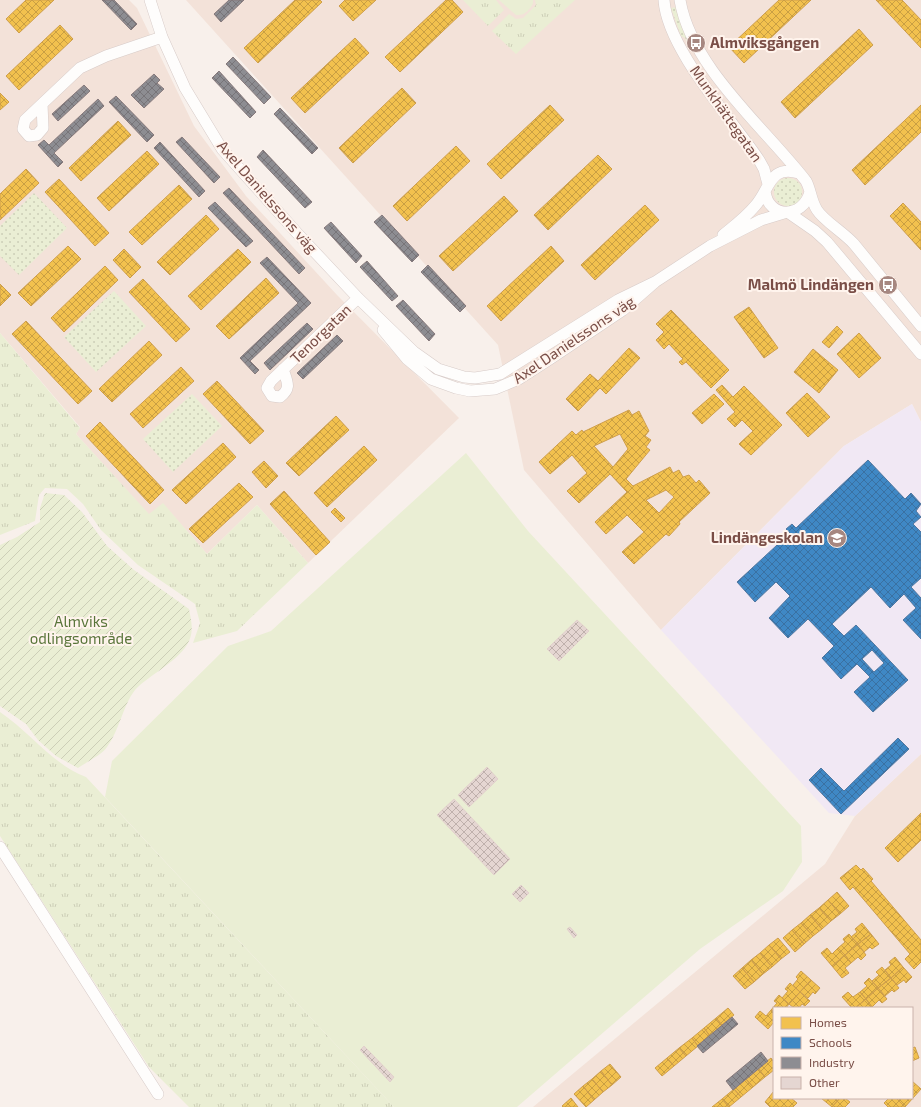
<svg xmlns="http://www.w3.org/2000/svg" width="921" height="1107" font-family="'Exo 2',sans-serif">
<defs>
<pattern id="grass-dots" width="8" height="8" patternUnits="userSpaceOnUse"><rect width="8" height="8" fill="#eaeed4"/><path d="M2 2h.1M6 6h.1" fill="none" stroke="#ccceb7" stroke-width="1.8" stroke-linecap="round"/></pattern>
<pattern id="park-tufts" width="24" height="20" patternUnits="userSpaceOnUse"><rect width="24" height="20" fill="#eaeed4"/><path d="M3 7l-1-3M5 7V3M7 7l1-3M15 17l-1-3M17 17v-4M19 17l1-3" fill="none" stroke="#ccceb7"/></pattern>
<pattern id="garden-furrows" width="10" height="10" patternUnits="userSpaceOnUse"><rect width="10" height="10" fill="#eaeed4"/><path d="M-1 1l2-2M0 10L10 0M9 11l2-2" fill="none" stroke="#ccceb7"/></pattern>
<pattern id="homes-cross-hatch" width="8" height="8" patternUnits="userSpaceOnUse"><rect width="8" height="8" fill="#f2c14e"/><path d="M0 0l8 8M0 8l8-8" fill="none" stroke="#c99f43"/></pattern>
<pattern id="schools-cross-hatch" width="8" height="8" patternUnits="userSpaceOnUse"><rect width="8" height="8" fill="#3f88c5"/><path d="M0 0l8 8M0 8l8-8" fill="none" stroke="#3a71a2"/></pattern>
<pattern id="industry-cross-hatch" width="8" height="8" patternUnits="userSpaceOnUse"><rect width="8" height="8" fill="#8d8d92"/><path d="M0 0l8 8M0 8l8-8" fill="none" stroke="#787579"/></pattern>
<pattern id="building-cross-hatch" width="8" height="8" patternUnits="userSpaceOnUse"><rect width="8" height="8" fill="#e5d6d2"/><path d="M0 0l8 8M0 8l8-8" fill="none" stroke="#bfb0ac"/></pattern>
</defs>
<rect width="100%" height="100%" fill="#f8f0eb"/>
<!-- residential -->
<path fill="#f3e2d9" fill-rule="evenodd" d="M0,0h129l8,8 57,118 52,70 91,99 122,123 -151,145 -51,-58 -50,49 -44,-50 -14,11 -73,-81 4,-7 -80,-94z
M186,0h735v422l-9,-18 -68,42 -183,184 -137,-160 -26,-125z
M921,754v353h-388l292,-243 30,-48zM774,1008h138v90h-138z"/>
<!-- education -->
<path fill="#f1e8f4" d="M912,404l9,18v332l-66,62 -26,-3 -168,-183 183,-184z"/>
<!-- grass -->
<path fill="url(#grass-dots)" d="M677,7l14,36 -3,1 -3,-6 -4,-2 -10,-28z
M774 192a14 14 0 1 1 28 0a14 14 0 1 1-28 0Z
M34,193l33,35 -48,47 -19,-19v-30z
M114,291l32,35 -50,46 -32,-35z
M192,394l30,32 -49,46 -30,-33z"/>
<!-- park -->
<path fill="url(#park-tufts)" d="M463,0h33l8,10 -16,16z
M535,0h40l-59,54 -24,-23 17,-17 7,5 7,-1 13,-13z
M0,333l80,95 -4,6 73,80 14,-11 44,51 50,-49 51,58 -71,68 -44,12 7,-20 -5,-19 -57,-39 -37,-35 -18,-26 -16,-15 -22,-1 -6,7 -4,26 -35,14z
M0,712c30,20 52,52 86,65l308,330h-205l-40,-40 -149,-231z"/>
<!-- garden -->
<path fill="url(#garden-furrows)" d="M45,493l19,2 18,17 25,34 27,24 55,39c2,11 5,21 0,32 -9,20 -39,33 -54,49 -12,15 -16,41 -28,57 -4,7 -22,16 -29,21l-22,-12 -18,-16 -12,-16 -26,-18v-161l17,-8 23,-15v-14z"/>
<!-- pitch -->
<path fill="#eaeed4" d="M499,0h34v3c-3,7 -9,13 -17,12z
M466,453l62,78 273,295 1,36 -19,29 -83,58 -183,158h-123l-289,-310 7,-36 116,-115 43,-15z"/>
<!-- homes -->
<path fill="url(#homes-cross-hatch)" stroke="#ce9e4c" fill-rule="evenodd" d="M26,0h28l-35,33 -13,-14z
M295,0h25l2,2 -64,61 -14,-15z
M345,0h31l-23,21 -14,-15z
M446,0h6l11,12 -63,60 -15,-15z
M779,0h32l-67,63 -15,-16z
M876,0h26l19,20v28z
M60,25l13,14 -54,51 -13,-14z
M859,29l14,16 -78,73 -14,-16z
M355,38l14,15 -64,60 -14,-15z
M402,88l14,15 -63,60 -14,-15z
M0,93l9,9 -9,8z
M550,105l14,15 -63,59 -14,-15z
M921,105v27l-56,53 -13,-15z
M118,121l13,14 -50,46 -12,-13z
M456,146l14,15 -63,60 -14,-15z
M147,151l12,13 -50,47 -12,-13z
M598,155l14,14 -64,61 -14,-15z
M26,169l13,14 -39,37v-26z
M59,179l50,54 -14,13 -50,-54z
M179,185l13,14 -50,46 -13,-13z
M504,196l14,15 -65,60 -14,-15z
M903,203l18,19v28l-31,-34z
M645,205l14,15 -64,60 -14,-15z
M206,215l13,14 -49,46 -13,-13z
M68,246l13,13 -50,47 -13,-13z
M551,246l13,15 -63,60 -14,-15z
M124,249l17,18 -11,11 -17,-18z
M238,249l13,13 -50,48 -13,-14z
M105,266l13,14 -54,52 -13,-14z
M266,278l13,15 -50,46 -13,-13z
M143,279l47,50 -14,13 -47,-50z
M0,284l11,11 -11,11z
M749,307l29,41 -14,10 -30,-41z
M671,310l58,60 -18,18 -25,-26 -4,3 -3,-3 4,-3 -14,-15 -5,5 -8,-9 8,-8 -8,-8z
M26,321l66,70 -14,13 -66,-70z
M837,326l6,6 -14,16 -7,-6z
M859,333l22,25 -22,20 -22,-24z
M149,341l13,14 -50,47 -13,-13z
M629,348l11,10 -34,36 -6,-6 -22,23 -12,-12 24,-25 8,7z
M813,349l25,21 -19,23 -25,-21z
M181,367l13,14 -51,47 -13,-14z
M217,381l47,50 -14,13 -47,-50z
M722,385l11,12 11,-11 38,39 -31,30 -12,-11 14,-13 -11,-11 -7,7 -8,-8 8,-7 -19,-22z
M807,393l23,24 -22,20 -22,-24z
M714,394l10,10 -22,20 -10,-11z
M629,410l3,5 7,-4 10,20 -4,5 6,4 -5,7 4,3 -24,29 7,7 37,-19 3,6 6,-3 4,7 6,-2 7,8 3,-3 11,13 -31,29 1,2 -11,12 -3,-2 -32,30 -12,-12 22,-20 -17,-17 -21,19 -11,-12 32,-30 -17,-18 -31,29 -12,-12 20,-18 -15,-18 -22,19 -11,-12 33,-31 4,4 6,-5 1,2zM620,434l8,15 -15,18 -19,-21zM666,490l8,7 -15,16 -13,-13z
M336,416l13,14 -50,46 -13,-13z
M100,422l64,68 -14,14 -64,-68z
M223,443l13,14 -50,47 -14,-14z
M364,446l13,14 -50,47 -13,-14z
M264,461l14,15 -12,12 -14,-16z
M239,483l14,14 -50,46 -14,-14z
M284,491l46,51 -14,13 -46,-51z
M335,508l10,10 -4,4 -10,-10z
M921,813v27l-23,22 -13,-14z
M856,865l5,5 2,-2 10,11 -2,2 50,59v22l-7,7 -9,-10 5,-5 -57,-67 -3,3 -10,-12z
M837,892l12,14 -9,8 -12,-14z
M828,900l12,14 -9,7 -12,-13z
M819,908l12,13 -9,8 -12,-14z
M810,915l12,14 -9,7 -12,-13z
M801,923l12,13 -9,8 -12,-14z
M862,923l9,11 -13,10 -7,-7 6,-5 -2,-3z
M792,930l12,14 -9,8 -12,-14z
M849,934l9,10 -13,11 -7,-7 7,-6 -2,-3z
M871,934l8,10 -7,5 -2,-2 -6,5 -6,-8z
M778,938l12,14 -9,7 -12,-14z
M858,944l8,11 -5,5 -3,-3 -7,6 -6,-8z
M769,945l12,14 -9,8 -12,-14z
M827,948l5,6 6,-6 7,7 -13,11 -11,-13z
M760,953l12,14 -9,7 -12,-14z
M845,955l6,8 -6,5 4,5 -7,5 -10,-12z
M895,957l8,10 -12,11 -6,-8 6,-5 -2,-3z
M751,960l12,14 -9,8 -12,-14z
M882,967l9,11 -13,10 -6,-7 7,-6 -3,-3z
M903,967l9,10 -6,6 -2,-3 -7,5 -6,-7z
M742,968l12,14 -9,7 -12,-13z
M801,971l10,9 -11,12 -7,-7 5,-6 -2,-2z
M869,978l9,10 -12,11 -6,-7 7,-6 -3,-3z
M891,978l8,10 -5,4 -2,-2 -7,6 -7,-8z
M811,980l9,8 -5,6 -2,-2 -5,6 -8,-6z
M790,983l10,9 -11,12 -7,-6 6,-7 -3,-2z
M878,988l9,11 -5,4 -3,-3 -7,7 -6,-8z
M800,992l10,9 -5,5 -3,-2 -3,4h-5l-5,-4z
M848,992l5,5 7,-5 6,7 -11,9h-3l-10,-11z
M779,995l10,9 -3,4h-12v4l-3,-2 6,-7 -3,-2z
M866,999l6,8 -1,1h-16z
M728,1008l6,7 -12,10 -6,-7z
M771,1010l3,2v10l-6,7 -13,-12 5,-6 6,5z
M716,1018l6,7 -12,11 -6,-8z
M704,1028l6,8 -12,10 -6,-8z
M692,1038l6,8 -12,10 -7,-8z
M915,1047l4,11 -7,3v-13z
M679,1048l7,8 -12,10 -7,-8z
M667,1058l7,8 -12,10 -7,-8z
M771,1058l3,4v8l-9,7 -7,-9z
M610,1064l11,13 -9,8 -11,-14z
M758,1068l7,9 -12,10 -7,-8z
M601,1071l11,14 -9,7 -11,-13z
M592,1079l11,13 -9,8 -11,-14z
M746,1079l7,8 -12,10 -7,-8z
M912,1081l9,8 -8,9 -1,-1z
M583,1086l11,14 -8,7 -12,-13z
M734,1089l7,8 -12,10 -7,-8z
M774,1091v7h17l6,5 -4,4h-23l-5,-5z
M912,1097l1,1 -8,9 -9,-9z
M571,1098l7,9h-15l-1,-1z
M821,1098h19l-8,9z
M840,1098h5l5,4 -5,5h-13z
M889,1098h7l9,9h-17l-4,-4z
M722,1099l7,8h-17z"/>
<!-- schools -->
<path fill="url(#schools-cross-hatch)" stroke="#51779f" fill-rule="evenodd" d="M868,460l37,39 6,-6 10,11 -5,7 5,6 -8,7 8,8v46l-10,9 10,11v41l-18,-19 13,-12 -12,-14 -14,14 -19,-21 -39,37 12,12 12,-11 52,55 -35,32 -19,-20 16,-15 -13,-13 -16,15 -19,-21 12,-12 -26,-27 -20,19 -19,-20 21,-22 -14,-14 -21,20 -18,-20 53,-49 -4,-4 6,-5 4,4zM872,650l12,13 -10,9 -12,-13z
M898,738l11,11 -68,65 -32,-34 12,-12 23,23z"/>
<!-- industry -->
<path fill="url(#industry-cross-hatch)" stroke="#877a7c" d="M102,0h12l23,24 -6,6z
M229,0h15l-23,22 -7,-8z
M233,57l38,40 -7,7 -38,-40z
M219,71l37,41 -6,6 -38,-40z
M154,74l6,6 -3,3 7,6 -20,19 -13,-13z
M84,85l6,6 -32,30 -6,-7z
M116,96l38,39 -7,7 -38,-40z
M98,99l6,7 -50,47 9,9 -5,5 -20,-22 6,-5 5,5z
M280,108l38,40 -6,6 -38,-40z
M182,137l38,40 -6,6 -38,-41z
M160,142l45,49 -6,6 -45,-49z
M263,150l49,52 -7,6 -48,-51z
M229,188l76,80 -6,6 -76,-81z
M215,202l38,39 -7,6 -38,-39z
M382,215l37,40 -7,7 -38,-40z
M331,222l31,34 -6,7 -32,-35z
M267,257l44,46 -61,58 9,9 -4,4 -15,-16 58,-55 -38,-40z
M367,261l31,35 -6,5 -32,-34z
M428,265l38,41 -6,6 -39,-40z
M403,300l32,34 -6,7 -33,-35z
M307,323l6,6 -43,41 -6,-7z
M337,335l6,6 -40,38 -6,-6z
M732,1017l6,7 -35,29 -6,-7z
M761,1052l7,9 -35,29 -7,-9z"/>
<!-- building -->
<path fill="url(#building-cross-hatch)" stroke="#e2d1cc" d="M82,620l5,4 -7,6 -4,-4z
M577,620l12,11 -30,30 -12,-12z
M487,767l11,12 -29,28 -11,-12z
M454,799l56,60 -16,16 -57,-60z
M521,885l8,8 -9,9 -8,-8z
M570,927l7,8 -3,3 -7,-9z
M364,1046l30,31 -4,5 -30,-32z"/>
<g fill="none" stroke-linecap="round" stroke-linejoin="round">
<!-- minor casing -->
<g stroke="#d7cbc8" stroke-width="12">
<path id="minor" d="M150,0l12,37 23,51 37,61 75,84 61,65 56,54 24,17 26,8 11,1 25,-4 118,-74 37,-18
M664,0c3,49 67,118 95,160l5,9 4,15
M680,0c11,67 85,128 126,181 5,9 5,20 11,29 7,11 26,22 37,34l67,82
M42,104l1,24 -6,7 -8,1 -6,-7 2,-9 55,-52 26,-12 56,-19
M765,191c3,28 38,28 45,1
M789,213l26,18 12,11 94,112
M723,235c11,-9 23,-18 32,-29 15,-16 14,-42 44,-33
M383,330l24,29 24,20 25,9 14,3 25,-2 24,-10 31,-20 73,-49 32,-28 55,-36 51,-26 23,-7
M283,369c4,13 9,19 -3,28l-8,-1 -5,-8 4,-7 87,-83
M0,847l158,247"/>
</g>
<!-- minor -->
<use href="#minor" stroke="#fefdfc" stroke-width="11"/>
</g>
<!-- icons -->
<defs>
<g id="bus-disc" transform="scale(1)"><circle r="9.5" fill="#a68780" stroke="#fff4ed"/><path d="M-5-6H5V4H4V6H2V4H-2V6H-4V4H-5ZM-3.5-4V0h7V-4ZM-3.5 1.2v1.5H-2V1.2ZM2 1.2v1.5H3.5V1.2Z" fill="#fff"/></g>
<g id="school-disc" transform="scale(1)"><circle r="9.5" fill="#a68780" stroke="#fff4ed"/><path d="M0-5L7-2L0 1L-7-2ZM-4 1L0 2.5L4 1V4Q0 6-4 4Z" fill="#fff"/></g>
</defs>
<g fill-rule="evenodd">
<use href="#bus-disc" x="696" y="43"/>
<use href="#bus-disc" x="888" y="285"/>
<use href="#school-disc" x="837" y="538"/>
</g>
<g text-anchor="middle" stroke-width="4" stroke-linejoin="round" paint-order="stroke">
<!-- poi labels -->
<g font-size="15" font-weight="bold" fill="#7a4e47" stroke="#fff4ed" text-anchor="end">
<text x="710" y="48" text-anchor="start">Almviksgången</text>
<text x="874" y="290">Malmö Lindängen</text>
<text x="823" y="543">Lindängeskolan</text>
</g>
<!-- street labels -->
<g font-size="15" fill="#7a4e47" stroke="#fff4ed">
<text transform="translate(726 114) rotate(55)" y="5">Munkhättegatan</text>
<text transform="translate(267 197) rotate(49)" y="5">Axel Danielssons väg</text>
<text transform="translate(321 334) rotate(-44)" y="5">Tenorgatan</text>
<text transform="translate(574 340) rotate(-34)" y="5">Axel Danielssons väg</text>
</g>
<!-- park labels -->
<g font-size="15" fill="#587439" stroke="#fff4ed">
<text x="81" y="627">Almviks<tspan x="81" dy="17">odlingsområde</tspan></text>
</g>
</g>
<!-- legend -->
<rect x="773" y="1007" width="140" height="92" fill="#fff4ed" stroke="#cab2ab"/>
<rect x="781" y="1017" width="20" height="12" fill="#f2c14e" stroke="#cab2ab"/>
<text x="809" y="1027" font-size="12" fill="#7a4e47">Homes</text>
<rect x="781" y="1037" width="20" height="12" fill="#3f88c5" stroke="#cab2ab"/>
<text x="809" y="1047" font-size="12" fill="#7a4e47">Schools</text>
<rect x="781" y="1057" width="20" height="12" fill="#8d8d92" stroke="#cab2ab"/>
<text x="809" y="1067" font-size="12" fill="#7a4e47">Industry</text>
<rect x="781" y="1077" width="20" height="12" fill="#e5d6d2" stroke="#cab2ab"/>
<text x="809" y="1087" font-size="12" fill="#7a4e47">Other</text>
</svg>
